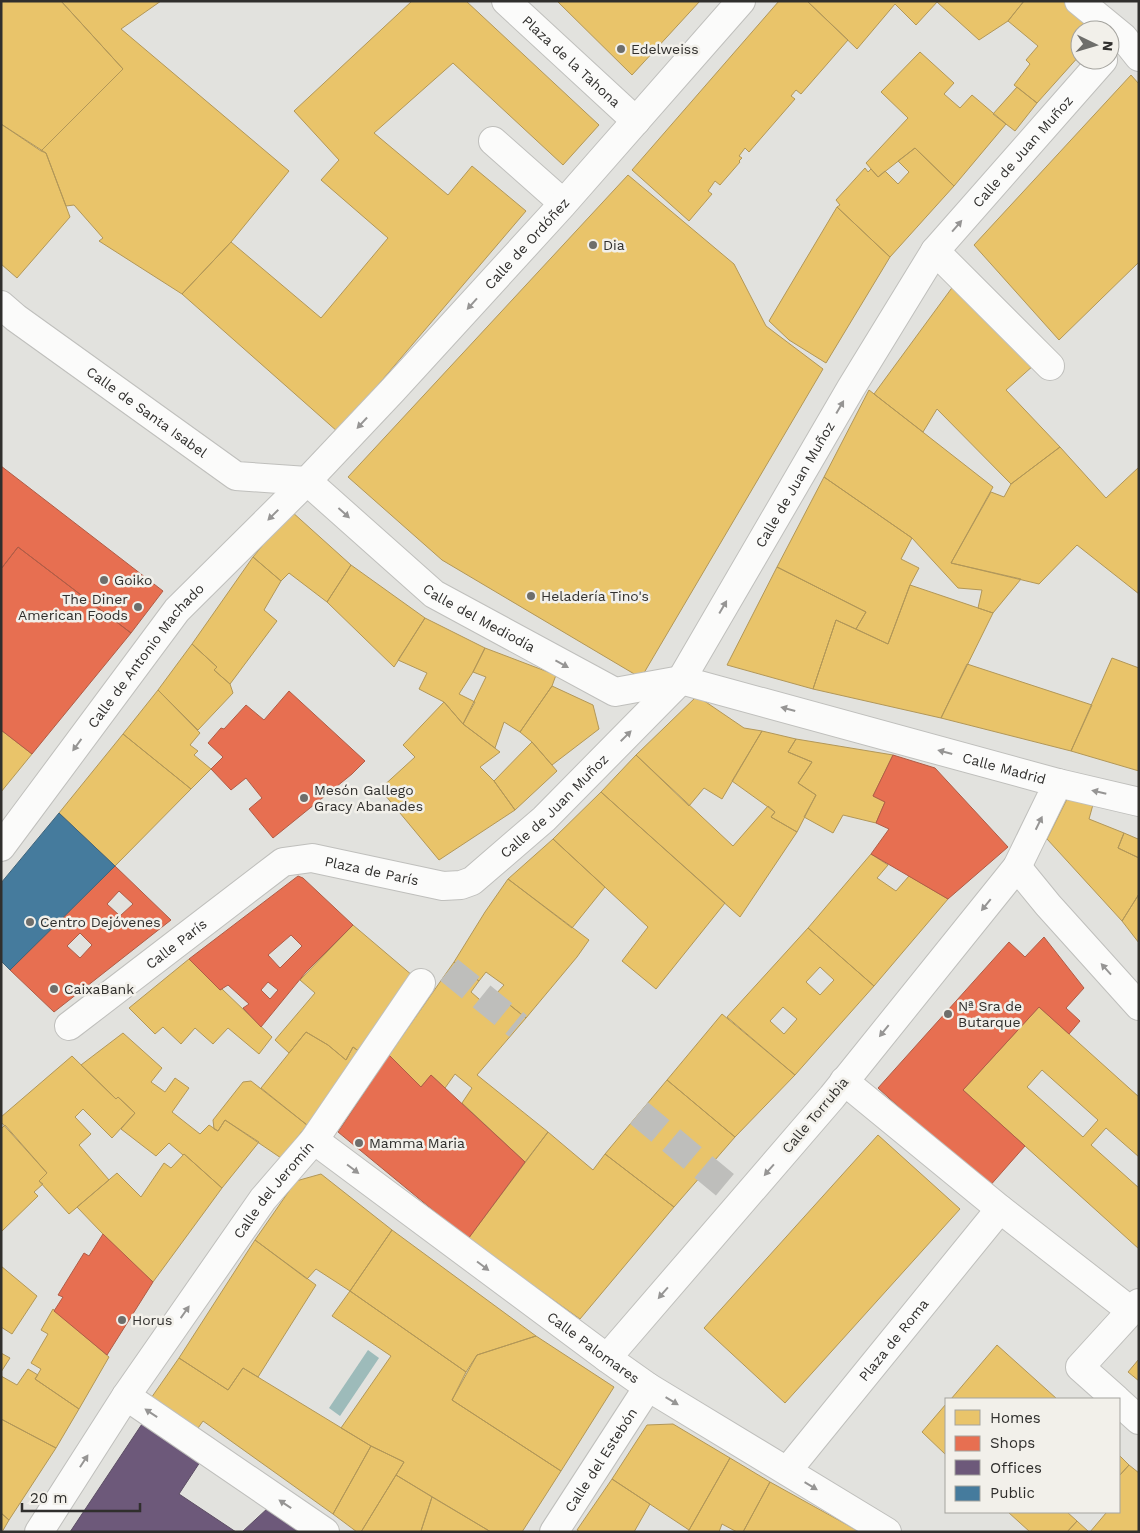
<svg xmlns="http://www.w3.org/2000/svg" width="1140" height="1533" font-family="'Work Sans',sans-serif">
<rect width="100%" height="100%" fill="#e2e2de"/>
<!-- water -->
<path fill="#9dbbba" d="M368,1350l11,8 -39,58 -11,-8z"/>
<!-- homes -->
<path fill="#e9c46a" stroke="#b29758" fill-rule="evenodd" d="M1,1h60l62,68 -82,82 -40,-27z
M61,1h100l-40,28 168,142 -58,71 -49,52 -83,-53 4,-3 -29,-33 -8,1 -20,-53 -5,-2 82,-82z
M412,1h54l133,124 -36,40 -110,-102 -79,70 74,62 24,-29 54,45 -188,221 -156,-138 49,-52 90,76 67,-80 -67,-58 18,-20 -45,-49z
M557,1h143l-68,74z
M779,1h28l41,39 -47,54 -5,-4 -5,6 4,3 -46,53 -4,-4 -6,8 3,2 -3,3 1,1 -20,23 -5,-4 -7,10 4,3 -23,27 -57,-51z
M807,1h131l-22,24 -21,-21 -38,45z
M938,1h86l-16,20 -29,19 -42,-38z
M1024,1h41l31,29h-16v25l-43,48 -23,-18 16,-21 -4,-4 12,-14 -30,-25z
M920,52l34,31 -10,11 16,14 12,-13 34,29 -52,62 -39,-38 -37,29 -12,-14 42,-45 -27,-26z
M1131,75l8,9v178l-80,78 -85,-95z
M1017,87l20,16 -22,28 -22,-17z
M1,124l45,29 24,64 -53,61 -16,-14z
M915,148l39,38 -64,71 -53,-50 3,-2 -4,-5 29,-32 3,4 3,-3 7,8 7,-6 13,13 11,-12 -11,-11z
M628,175l106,89 32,62 57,43 -182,309 -199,-118 -94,-83z
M837,207l53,50 -64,106 -37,-23 -20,-19z
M954,285l80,80 -28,25 54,57 -49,37 -74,-75 -14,23 -49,-38z
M869,390l124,97 -42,76 70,16 -28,34 -15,-5 4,-18 -24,-2 -46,-50 -88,-61z
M1060,447l46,51 33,-31v127l-62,-49 -38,39 -88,-21 40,-71 13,5 7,-13z
M824,477l88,61 -11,21 18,9 -9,17 -22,59 -32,-15 10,-17 -89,-45z
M291,511l60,54 -24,37 -38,-29 -8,8 -28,-24z
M253,557l28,24 -17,29 13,11 -47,63 -16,-14 3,-3 -25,-23z
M351,565l74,53 -31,49 -67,-65z
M777,567l89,45 -10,17 -20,-9 -23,69 -86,-24z
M910,585l83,28 -52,105 -128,-29 23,-69 52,24z
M425,618l60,30 -12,24 -14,22 16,8 -12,22 -19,-22 -25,-13 8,-16 -29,-13z
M192,644l25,23 -3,3 16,14 3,9 -35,37 -40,-40z
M485,648l71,27 -4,11 -32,46 -16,-10 -9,26 -32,-24 23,-47 -13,-5z
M1112,658l27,10v103l-68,-20z
M967,664l125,41 -21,46 -130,-33z
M552,686l41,19 6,24 -47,36 -20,-23 -12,-10z
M158,690l42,43 -10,12 8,6 -4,4 17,14 -20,20 -68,-55z
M697,696l47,32 18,3 -40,68 -18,-11 -15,18 -53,-51z
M444,702l19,22 37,28 -20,15 14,14 21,29 -76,50 -59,-71 35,-32 -12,-12z
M1,730l31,24 -31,38z
M762,731l34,8 -8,13 24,10 -14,21 18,12 -19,37 -26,-15 4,-5 -43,-31z
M123,734l68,55 -76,77 -56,-53z
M796,739l97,16 -20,41 12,6 -9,21 -33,-8 -10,18 -29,-16 12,-22 -18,-12 14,-21 -24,-10z
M532,742l25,29 -42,39 -21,-29z
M636,755l97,91 35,-40 7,6 -4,5 26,15 -57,85 -139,-125z
M601,792l124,111 -69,86 -34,-28 26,-34 -95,-88z
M1069,795l25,6 -5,18 35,14 -6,15 21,10v36l-17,27 -75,-82z
M1124,833l14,6 1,-2v21l-21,-10z
M553,839l52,48 -33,41 -64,-49z
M871,854l17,11 -11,13 19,13 13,-15 39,23 -74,87 -66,-58z
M508,879l81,61 -12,17 -51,61 -30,-24 8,-9 -18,-13 -7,9 -25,-19 31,-50z
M1139,894v49l-17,-22z
M353,925l60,51 -53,76 -7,-5 -7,13 -18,-15 -22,-13 -17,21 -14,-13 40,-47 -15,-13z
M808,928l66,58 -79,89 -68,-58zM820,967l14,13 -14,15 -14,-13zM783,1007l14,12 -13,15 -14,-13z
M189,959l31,31 2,-1 50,48 -13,17 -31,-26 -15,16 -18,-16 -14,16 -18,-17 -8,7 -26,-26z
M454,962l25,19 -8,11 16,14 9,-12 30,24 -49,57 71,57 -23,30 -63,-59 10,-15 -17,-14 -10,14 -14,-13 -10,12 -32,-32z
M1039,1007l100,90v60l-33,-29 -15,17 48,43v61l-176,-159zM1042,1070l56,50 -15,17 -56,-50z
M722,1014l73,61 -60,62 -68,-57z
M306,1032l22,13 18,15 7,-13 7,5 -53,73 -46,-37z
M123,1033l39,35 -11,14 14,10 10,-14 14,10 -17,24 28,22 9,-9 9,6 7,-11 34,22 -37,46 -38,-34 -1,1 -14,-12 -13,13 -35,-27 14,-16 -17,-16 -2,2 -35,-34z
M72,1056l44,43 2,-2 17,16 -23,25 -29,-29 -8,8 16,17 -12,11 30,35 -40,34 -30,-33 8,-8 -46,-51v-5z
M667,1080l68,57 -61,70 -69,-53z
M251,1081l56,44 -26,33 -56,-38 -7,11 -4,-2 -1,-9 30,-38z
M5,1125l42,48 -8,8 4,3 -9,8 4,4 -37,36v-103z
M548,1132l45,38 12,-16 69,53 -94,112 -112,-80z
M878,1135l82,74 -175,194 -81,-75z
M184,1154l38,34 -69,94 -27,-24 -49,-51 40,-34 24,24 23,-34 7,5z
M321,1174l71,56 -42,61 -34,-22 -9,10 -52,-39 41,-59z
M392,1230l144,106 -59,19 -11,17 -116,-81z
M255,1240l61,45 -58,92 -15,-9 -15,22 -49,-32z
M1,1266l36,30 -25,38 -11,-7z
M350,1291l116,81 -14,28 109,71 -39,61h-31l-95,-57 8,-13 -33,-16 -30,-18 50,-72 -59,-40z
M53,1309l56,48 -30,52 -44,-30 6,-10 -10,-6 17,-29 -7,-4z
M536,1336l78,51 -53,84 -109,-71 25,-45z
M997,1345l60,54h-106z
M1,1353l9,5 -9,14z
M179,1358l49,32 15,-22 128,78 -38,68 -130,-93 -7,10 -47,-30z
M1139,1359v22l-11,-9z
M28,1369l10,6 -3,4 44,30 -23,39 -55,-29v-43l16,9z
M946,1404v51l-24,-23z
M1,1419l55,29 -47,72 -8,-7z
M673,1424l57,34 -41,72 -77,-51 35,-54z
M371,1446l33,16 -43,70h-4l-24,-18z
M1119,1455l10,10 -10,11z
M730,1458l40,24 -27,50h-6l-15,-8 -3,8h-31z
M1129,1465l10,8v59h-49l16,-19 -1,-1h14v-36z
M396,1475l36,22 -11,34 2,1h-62z
M612,1479l38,25 -16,28h-54l-3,-2z
M770,1482l90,50h-117z
M432,1497l59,35 -70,-1z
M1008,1512h59l10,9 -10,11h-37z
M1,1513l8,7 -7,12h-1z
M1077,1521l12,11h-22z"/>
<!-- shops -->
<path fill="#e76f51" stroke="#b05c46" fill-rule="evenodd" d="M1,466l162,125 -32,42 -113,-86 -17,22z
M18,547l113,86 -99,121 -31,-24v-161z
M289,691l76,70 -13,13 -79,64 -24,-29 13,-11 -16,-20 -15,12 -20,-21 12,-12 -15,-14 13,-15 3,1 22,-24 18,15z
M893,755l42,13 73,79 -60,52 -77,-45 18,-25 -13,-6 9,-21 -12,-6z
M115,866l56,54 -117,92 -44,-42zM119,891l14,13 -13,12 -13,-12zM80,933l12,12 -12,13 -13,-12z
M298,876l5,2 50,47 -47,47 -45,55 -18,-19 6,-4 -21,-19 -8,5 -31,-31zM291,935l11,11 -22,22 -12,-13zM268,982l10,8 -8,9 -9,-9z
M1044,937l40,51 -18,20 14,13 -11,13 -30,-27 -76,83 62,56 -37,42 -110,-100 131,-146 16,15z
M389,1055l32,32 10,-12 94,87 -57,77 -130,-107z
M103,1234l50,48 -46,73 -53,-44 9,-14 -5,-2 26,-42 5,3z"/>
<!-- offices -->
<path fill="#6d597a" stroke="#5b4c63" d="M142,1424l58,38 -21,32 57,38h-166z
M269,1507l37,25h-64z"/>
<!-- public -->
<path fill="#457b9d" stroke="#3f647b" d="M59,813l56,53 -105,104 -9,-9v-78z"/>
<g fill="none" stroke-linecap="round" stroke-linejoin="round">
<!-- minor-tunnel -->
<path stroke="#bebebb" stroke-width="28" stroke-dasharray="28 14" stroke-linecap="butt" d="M449,970l69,56
M639,1113l104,87"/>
<!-- minor casing -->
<g stroke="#bfbfbc" stroke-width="30">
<g id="minor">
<path id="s1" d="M506,1l130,120"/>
<path d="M1079,1l44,36 16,20"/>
<path d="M493,141l70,62"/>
<path d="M935,251l115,115"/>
<path id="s2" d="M1,305l15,13 220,158 71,5"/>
<path id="s3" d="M307,481l127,113 181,98 66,-12 377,103 -41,84 -185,230 -225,261"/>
<path d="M1058,783l81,19"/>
<path id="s4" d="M1,847l176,-237 130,-129 85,-90 170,-186 179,-204"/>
<path d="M1017,867l31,38 91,101"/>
<path id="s5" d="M69,1026l214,-164 29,-4 131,28 18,-1 11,-4 72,-62 137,-139 170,-292 84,-137 168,-191"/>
<path d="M844,1081l156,128"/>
<path id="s6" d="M314,1140l293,218 41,29 239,145"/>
<path d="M126,1396l199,136"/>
<path d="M1116,1399l-36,-32 51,-56"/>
<path d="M1119,1402l20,18"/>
<path id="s7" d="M787,1471l213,-262 131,102 8,-8"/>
<path id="s8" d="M39,1532l87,-136 137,-197 51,-59 107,-157"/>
<path id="s9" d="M554,1532l94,-145"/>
</g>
</g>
<!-- minor -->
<use href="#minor" stroke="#fbfbfa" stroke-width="28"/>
</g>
<!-- one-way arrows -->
<defs><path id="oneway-solid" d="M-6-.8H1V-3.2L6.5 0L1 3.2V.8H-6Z" transform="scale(1.25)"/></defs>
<g fill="#969594">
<use href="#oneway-solid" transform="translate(957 226) rotate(-49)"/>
<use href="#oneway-solid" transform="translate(472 304) rotate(132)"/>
<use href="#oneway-solid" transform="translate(840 407) rotate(-60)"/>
<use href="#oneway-solid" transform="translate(362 423) rotate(133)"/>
<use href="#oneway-solid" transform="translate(344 513) rotate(42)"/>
<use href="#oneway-solid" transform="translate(273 515) rotate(135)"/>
<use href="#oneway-solid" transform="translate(723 607) rotate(-60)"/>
<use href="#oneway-solid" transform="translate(562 664) rotate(29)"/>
<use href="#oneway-solid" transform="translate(788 709) rotate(-165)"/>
<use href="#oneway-solid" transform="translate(626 736) rotate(-45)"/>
<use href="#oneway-solid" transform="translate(77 745) rotate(126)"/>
<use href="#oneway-solid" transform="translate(945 752) rotate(-165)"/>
<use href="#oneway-solid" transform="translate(1099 792) rotate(-167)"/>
<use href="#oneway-solid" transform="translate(1039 823) rotate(-64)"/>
<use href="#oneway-solid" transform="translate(986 905) rotate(129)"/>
<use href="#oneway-solid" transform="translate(1106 969) rotate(-132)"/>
<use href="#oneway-solid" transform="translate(884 1031) rotate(129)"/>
<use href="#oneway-solid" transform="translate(353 1169) rotate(37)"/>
<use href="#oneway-solid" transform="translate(769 1170) rotate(131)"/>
<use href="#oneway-solid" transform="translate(483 1266) rotate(37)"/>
<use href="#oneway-solid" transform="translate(663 1293) rotate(131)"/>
<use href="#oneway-solid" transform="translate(185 1312) rotate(-55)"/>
<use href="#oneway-solid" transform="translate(672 1401) rotate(31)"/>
<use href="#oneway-solid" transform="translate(151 1413) rotate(-146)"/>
<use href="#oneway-solid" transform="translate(84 1461) rotate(-57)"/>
<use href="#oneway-solid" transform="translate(811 1486) rotate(31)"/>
<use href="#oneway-solid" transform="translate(285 1504) rotate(-146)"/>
</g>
<!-- markers -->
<g fill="#6e6e6b" stroke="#f2f0ea" stroke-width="2">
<circle cx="621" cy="49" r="5"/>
<circle cx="593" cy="245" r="5"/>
<circle cx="104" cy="580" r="5"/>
<circle cx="531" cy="596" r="5"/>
<circle cx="138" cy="607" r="5"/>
<circle cx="304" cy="798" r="5"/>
<circle cx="30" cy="922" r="5"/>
<circle cx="54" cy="989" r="5"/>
<circle cx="948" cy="1014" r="5"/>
<circle cx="359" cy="1143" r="5"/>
<circle cx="122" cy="1320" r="5"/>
</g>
<g text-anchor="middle" stroke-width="5" stroke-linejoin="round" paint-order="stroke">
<!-- poi labels -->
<g font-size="14" fill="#302f2d" stroke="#f2f0ea" text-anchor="start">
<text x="631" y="54">Edelweiss</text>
<text x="603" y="250">Dia</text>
<text x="114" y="585">Goiko</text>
<text x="541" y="601">Heladería Tino's</text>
<text x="128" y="604" text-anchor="end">The Diner<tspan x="128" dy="16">American Foods</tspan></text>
<text x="314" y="795">Mesón Gallego<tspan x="314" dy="16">Gracy Abanades</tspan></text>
<text x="40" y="927">Centro Dejóvenes</text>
<text x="64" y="994">CaixaBank</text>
<text x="958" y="1011">Nª Sra de<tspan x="958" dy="16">Butarque</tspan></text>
<text x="369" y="1148">Mamma Maria</text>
<text x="132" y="1325">Horus</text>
</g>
<!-- street labels -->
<g font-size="14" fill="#302f2d" stroke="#f2f0ea">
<text dy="5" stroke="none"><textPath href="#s1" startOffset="89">Plaza de la Tahona</textPath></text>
<text dy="5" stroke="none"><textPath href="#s5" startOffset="1384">Calle de Juan Muñoz</textPath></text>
<text dy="5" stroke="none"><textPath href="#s4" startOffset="802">Calle de Ordóñez</textPath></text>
<text dy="5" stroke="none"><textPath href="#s2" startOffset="181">Calle de Santa Isabel</textPath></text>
<text dy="5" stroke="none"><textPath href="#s5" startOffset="979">Calle de Juan Muñoz</textPath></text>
<text dy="5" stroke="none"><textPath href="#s3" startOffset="221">Calle del Mediodía</textPath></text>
<text dy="5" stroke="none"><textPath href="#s4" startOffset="240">Calle de Antonio Machado</textPath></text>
<text dy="5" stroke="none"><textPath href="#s3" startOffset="778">Calle Madrid</textPath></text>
<text dy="5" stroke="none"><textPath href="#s5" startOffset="574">Calle de Juan Muñoz</textPath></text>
<text dy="5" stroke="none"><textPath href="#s5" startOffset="360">Plaza de París</textPath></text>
<text dy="5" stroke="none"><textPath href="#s5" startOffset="135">Calle París</textPath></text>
<text transform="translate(815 1115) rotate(-50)" y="5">Calle Torrubia</text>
<text dy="5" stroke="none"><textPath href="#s8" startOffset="415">Calle del Jeromín</textPath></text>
<text dy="5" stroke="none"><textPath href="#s7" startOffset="169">Plaza de Roma</textPath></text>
<text dy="5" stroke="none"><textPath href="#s6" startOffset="348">Calle Palomares</textPath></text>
<text dy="5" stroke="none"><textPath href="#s9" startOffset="86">Calle del Estebón</textPath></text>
</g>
</g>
<!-- border -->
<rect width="1140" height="1533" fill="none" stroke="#302f2d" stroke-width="5"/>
<!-- legend -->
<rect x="945" y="1398" width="175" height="115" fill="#f2f0ea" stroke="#a4a39e"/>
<rect x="955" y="1410" width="25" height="15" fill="#e9c46a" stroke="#a4a39e"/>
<text x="990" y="1423" font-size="15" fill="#302f2d">Homes</text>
<rect x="955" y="1436" width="25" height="15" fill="#e76f51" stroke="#a4a39e"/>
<text x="990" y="1448" font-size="15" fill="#302f2d">Shops</text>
<rect x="955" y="1460" width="25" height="15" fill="#6d597a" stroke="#a4a39e"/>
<text x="990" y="1473" font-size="15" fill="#302f2d">Offices</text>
<rect x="955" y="1486" width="25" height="15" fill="#457b9d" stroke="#a4a39e"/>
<text x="990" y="1498" font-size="15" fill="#302f2d">Public</text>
<!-- north arrow -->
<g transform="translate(1095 45) rotate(95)"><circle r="24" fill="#f2f0ea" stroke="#a4a39e"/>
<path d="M0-4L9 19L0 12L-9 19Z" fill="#6e6e6b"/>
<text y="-8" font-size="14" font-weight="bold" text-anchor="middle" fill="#302f2d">N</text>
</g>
<!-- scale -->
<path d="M22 1503v8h118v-8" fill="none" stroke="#302f2d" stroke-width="2.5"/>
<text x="30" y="1503" font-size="15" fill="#302f2d" stroke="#f2f0ea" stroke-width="4" paint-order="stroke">20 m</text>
</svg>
